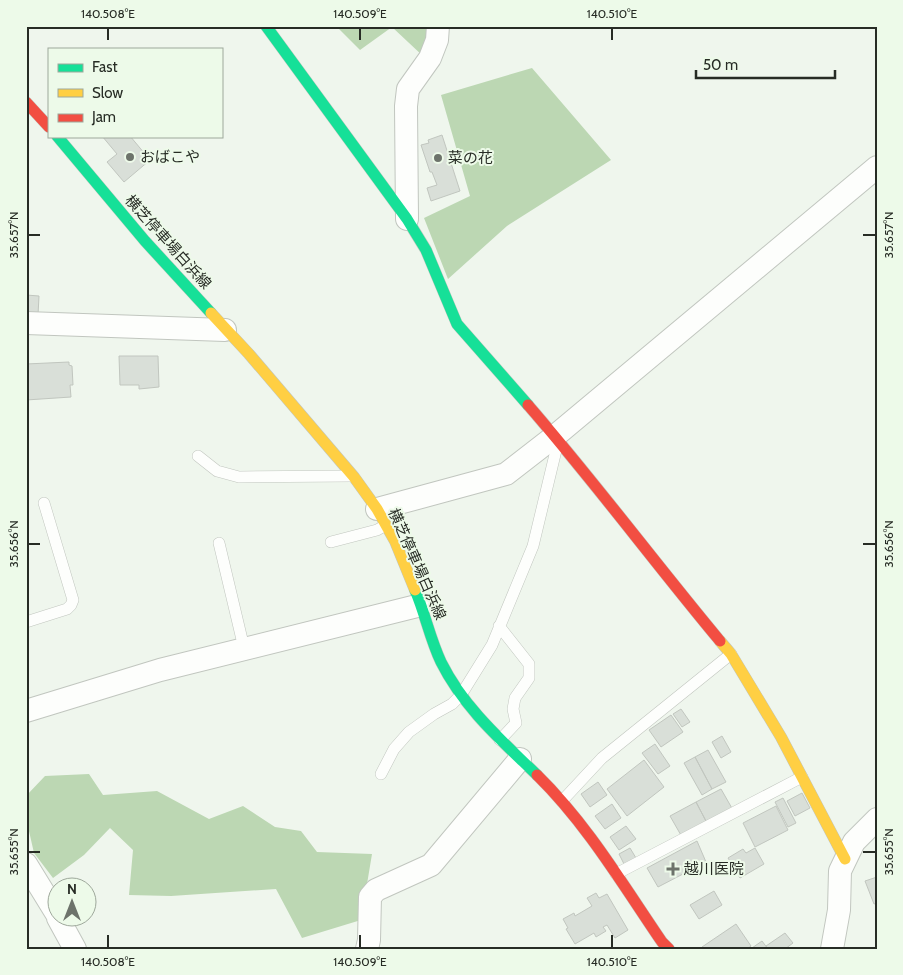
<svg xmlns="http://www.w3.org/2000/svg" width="903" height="975" font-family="Cabin,'Noto Sans JP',sans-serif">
<rect width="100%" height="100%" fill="#eff6ed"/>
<!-- forest -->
<path fill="#bcd7b3" d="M336,26h94l-6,31 -32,-30 -32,23z
M532,68l79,92 -104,66 -59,53 -24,-61 46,-22 -29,-101z
M89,774l14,21 54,-4 52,28 34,-13 32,21 26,4 16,21 55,2 -11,66 -59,18 -26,-49 -105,7 -42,-1 4,-45 -23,-22 -26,27 -31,23 -19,-25 -8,-35v-22l19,-20z"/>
<!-- building -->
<path fill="#d9dfd8" stroke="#c1c6bf" d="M442,135l18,56 -29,10 -4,-13 10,-3 -5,-13h-2l-9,-27 8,-2 -1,-3z
M102,136h28l20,24 -26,22 -17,-20 10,-8z
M26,295l13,1 -1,19h-12z
M119,356h39l1,31 -20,2v-4h-19z
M69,362v3l3,1 1,19h-3l1,12 -45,3v-36z
M681,709l9,13 -8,5 -9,-13z
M671,715l12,17 -22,15 -12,-17z
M722,736l9,16 -10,6 -9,-16z
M655,744l15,22 -12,8 -16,-21z
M708,750l18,32 -14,7 -17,-32z
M695,757l17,32 -10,6 -18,-32z
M644,760l20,27 -37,29 -20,-27z
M598,782l9,13 -17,12 -9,-13z
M721,789l12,21 -26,13 -11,-21z
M802,793l8,15 -15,8 -8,-15z
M783,798l13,25 -8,4 -13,-25z
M696,802l11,21 -25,14 -12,-21z
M612,804l9,14 -16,11 -10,-13z
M776,806l12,24 -33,17 -12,-24z
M626,826l10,13 -17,11 -9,-13z
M697,841l9,21 -48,25 -11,-19z
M630,848l6,10 -12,6 -5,-10z
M755,848l9,16 -24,14 -12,-20 15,-9 3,4z
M877,877v26l-3,1 -9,-23z
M714,891l8,14 -23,14 -9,-14z
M596,893l3,5 8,-4 21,36 -13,8 -8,-13 -4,2 3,4 -10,6 -2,-4 -19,11 -9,-15 2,-1 -5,-9 11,-6 1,3 17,-10 -5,-8z
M736,924l15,22 -4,3h-44l-1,-2z
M785,933l8,10 -8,6h-17l-2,-3z
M762,941l6,8h-15l-1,-1z"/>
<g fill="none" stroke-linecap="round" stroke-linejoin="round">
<!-- lane casing -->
<g stroke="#c1c6bf" stroke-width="12">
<path id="lane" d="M198,456l19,15 22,6 112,-1
M331,542l46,-12 9,-5
M219,543l25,105
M26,622l41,-13 4,-4 2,-5 -29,-97
M499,626l30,38v14l-14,20 -2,11 3,14 -16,17
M381,774l13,-25 15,-17 25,-18 18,-10 9,-9 31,-50 41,-99 25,-104
M562,801l40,-43 129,-104
M616,874l186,-97"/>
</g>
<!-- street casing -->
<g stroke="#c1c6bf" stroke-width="24">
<path id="street" d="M407,219l-1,-113 2,-17 22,-31 7,-18 1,-14
M26,323l199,7
M377,509l129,-35 49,-38 322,-269
M26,711l134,-41 261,-65
M26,864l32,52
M58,918l17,31
M367,949l2,-9 1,-43 6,-7 55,-25 89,-106
M832,949l7,-39 1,-39 14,-29 23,-23"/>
</g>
<!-- fast casing -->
<g stroke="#c1c6bf" stroke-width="12">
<path id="fast" d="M266,26l141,193 19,31 31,74 71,81
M57,136l88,105 66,72
M415,590c10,23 15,49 26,72 23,46 60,78 96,113"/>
</g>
<!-- slow casing -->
<g stroke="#c1c6bf" stroke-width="12">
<path id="slow" d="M211,313l38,41 105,123 23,32 18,32 20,49
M720,641l11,13 50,83 64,122"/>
</g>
<!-- jam casing -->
<g stroke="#c1c6bf" stroke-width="12">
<path id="jam" d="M26,102l23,25
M528,405c66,76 127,158 192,236
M537,775c50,49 86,110 125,167l7,7"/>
</g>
<!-- lane -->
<use href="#lane" stroke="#fdfefc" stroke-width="11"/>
<!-- street -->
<use href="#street" stroke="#fdfefc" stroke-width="22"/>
<!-- fast -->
<use href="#fast" stroke="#16e098" stroke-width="11"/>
<!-- slow -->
<use href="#slow" stroke="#ffcf43" stroke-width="11"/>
<!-- jam -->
<use href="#jam" stroke="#f24e42" stroke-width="11"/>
</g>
<!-- ticks -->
<path fill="none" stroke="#272c25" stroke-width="2" d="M108,28v12M360,28v12M612,28v12M28,235h12M863,235h13M28,544h12M863,544h13M28,852h12M863,852h13M108,935v13M360,935v13M612,935v13"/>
<!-- markers -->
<g fill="#6d736b" stroke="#edfae9" stroke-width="2">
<circle cx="130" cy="157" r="5"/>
<circle cx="438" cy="158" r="5"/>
<path d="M670.5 861.5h5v5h5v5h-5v5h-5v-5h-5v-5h5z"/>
</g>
<g text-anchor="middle" stroke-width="4" stroke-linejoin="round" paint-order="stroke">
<!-- poi labels -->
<g font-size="15" fill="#272c25" stroke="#edfae9" text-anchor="start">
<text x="140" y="162">おばこや</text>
<text x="448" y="163">菜の花</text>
<text x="684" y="874">越川医院</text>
</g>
<!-- street labels -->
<g font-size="15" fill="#272c25" stroke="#edfae9">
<text transform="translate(168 242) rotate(48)" y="5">横芝停車場白浜線</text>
<text transform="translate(417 564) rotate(66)" y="5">横芝停車場白浜線</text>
</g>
</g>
<!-- border -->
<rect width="903" height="975" fill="none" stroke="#edfae9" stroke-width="55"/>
<!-- legend -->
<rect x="48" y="48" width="175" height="90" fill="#edfae9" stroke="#9ea89b"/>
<rect x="58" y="64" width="25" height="8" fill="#16e098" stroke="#9ea89b"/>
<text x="92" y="72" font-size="15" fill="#272c25">Fast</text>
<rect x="58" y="89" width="25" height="8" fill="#ffcf43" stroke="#9ea89b"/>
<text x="92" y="98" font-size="15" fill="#272c25">Slow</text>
<rect x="58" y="114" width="25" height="8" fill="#f24e42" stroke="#9ea89b"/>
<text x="92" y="122" font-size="15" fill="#272c25">Jam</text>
<!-- north arrow -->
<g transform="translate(72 902)"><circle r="24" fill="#edfae9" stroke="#9ea89b"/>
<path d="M0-4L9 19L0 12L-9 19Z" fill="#6d736b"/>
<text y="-8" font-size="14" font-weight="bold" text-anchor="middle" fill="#272c25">N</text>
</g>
<!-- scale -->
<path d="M696 70v8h139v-8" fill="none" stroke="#272c25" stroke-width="2.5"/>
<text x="703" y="70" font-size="15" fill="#272c25" stroke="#edfae9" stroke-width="4" paint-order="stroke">50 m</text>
<rect x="28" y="28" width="848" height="920" fill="none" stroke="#272c25" stroke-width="2"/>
<g font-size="12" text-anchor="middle" fill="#272c25">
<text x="108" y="18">140.508°E</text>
<text x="360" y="18">140.509°E</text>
<text x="612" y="18">140.510°E</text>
<text transform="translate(14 235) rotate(-90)" y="4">35.657°N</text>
<text transform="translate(889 235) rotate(-90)" y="4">35.657°N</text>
<text transform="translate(14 544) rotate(-90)" y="4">35.656°N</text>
<text transform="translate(889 544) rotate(-90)" y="4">35.656°N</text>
<text transform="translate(14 852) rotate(-90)" y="4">35.655°N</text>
<text transform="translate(889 852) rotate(-90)" y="4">35.655°N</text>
<text x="108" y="966">140.508°E</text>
<text x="360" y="966">140.509°E</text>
<text x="612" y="966">140.510°E</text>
</g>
</svg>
